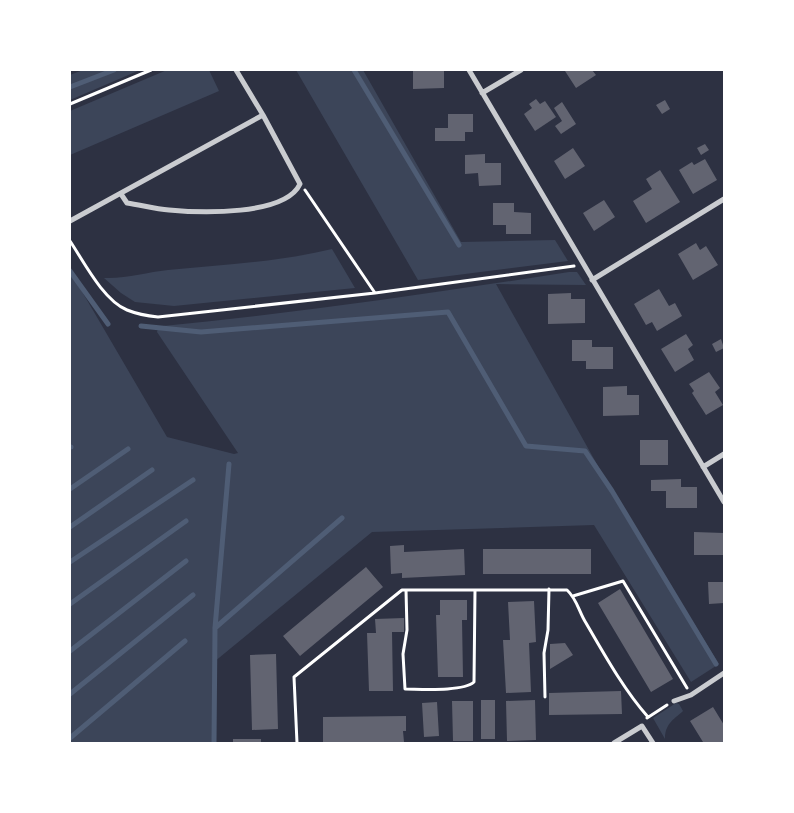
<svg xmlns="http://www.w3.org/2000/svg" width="794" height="813" font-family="'Noto Serif',serif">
<rect width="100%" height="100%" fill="#2d3142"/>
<!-- green -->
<path fill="#3c4559" d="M83,70h57l-70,30v-25z
M167,70h42l10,21 -149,64v-44z
M296,70h67l98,172 94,-2 13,21 -150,19z
M332,249l23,39 -181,18 -39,-4 -14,-9 -17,-15c22,1 43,-6 64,-8 55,-5 110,-8 164,-21z
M70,271l97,166 67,17 4,-1 -81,-121 1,-4 5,-2c136,-13 271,-33 406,-54h8l9,13 -90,-1 116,207 107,173 -28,18 -97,-157 -222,7 -158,130 2,81h-146z
M676,703l3,1 4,7c-10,9 -18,13 -18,28l-12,-21z"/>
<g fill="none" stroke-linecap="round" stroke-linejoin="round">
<!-- stream -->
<path stroke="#4f5d75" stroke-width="5" d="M354,70l105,175
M70,87l44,-17
M70,271l38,53
M141,326l60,6 247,-20 78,134 59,5 27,40 104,173
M70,447h1
M70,489l58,-40
M70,527l82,-57
M70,562l123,-82
M70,604l116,-83
M215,628l127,-110
M70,651l116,-90
M70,694l123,-99
M70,738l115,-97
M214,743l1,-115 14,-164"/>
</g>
<!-- building -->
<path fill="#626471" d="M413,70h31v18l-31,1z
M567,70h25l4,5 -20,13 -11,-17z
M536,99l4,5 5,-3 11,16 -21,14 -11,-17 8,-6 -3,-4z
M665,100l5,9 -8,5 -6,-9z
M562,102l14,22 -15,10 -6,-8 7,-5 -8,-13z
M448,114h25v18h-8v9h-30v-13h13z
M705,144l4,6 -8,5 -4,-7z
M573,148l12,18 -20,13 -11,-18z
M485,154v9h16v22l-22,1 -1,-13 -13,1v-19z
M705,159l12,21 -24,14 -14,-24 13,-8 2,3z
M660,170l20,32 -34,21 -13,-22 19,-12 -6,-10z
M604,200l11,17 -21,14 -11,-18z
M493,203h21v9l17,1v21h-25v-9h-13z
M696,243l4,7 6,-4 12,19 -25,15 -15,-26z
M659,289l10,17 6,-3 7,13 -25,15 -5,-9 -6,3 -12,-21z
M571,293v6h14v24l-37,1v-30z
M686,334l7,11 -5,4 6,11 -19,12 -14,-23z
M721,339l3,9 -8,4 -4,-8z
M572,340h20v7h21v22h-27v-8h-14z
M709,372l11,16 -5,4 8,13 -17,10 -14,-22 2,-2 -5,-7z
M627,386v9h12v20l-36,1v-29z
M640,440h28v25h-28z
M681,479v8h16v21h-31v-17h-15v-11z
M694,532l30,1v22h-30z
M404,545v7l60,-3 1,26 -63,3v-5l-11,1 -1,-28z
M483,549h108v25h-108z
M366,567l17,20 -83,69 -17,-20z
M708,582h16v21l-15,1z
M620,589l53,90 -22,13 -53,-89z
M440,600h27v20h-5l1,57h-25l-2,-62h4z
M534,601l2,41 -7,1 2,49 -25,1 -3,-53h7l-2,-38z
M404,618v14h-12l1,59h-24l-2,-58h9l-1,-14z
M565,643l8,12 -23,14v-25z
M276,654l2,75 -26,1 -2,-75z
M621,691l1,23 -73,1v-22z
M481,700h14v39h-14z
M535,700l1,40 -29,1 -1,-40z
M452,701h21v40h-20z
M437,702l2,34 -15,1 -2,-34z
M713,707l11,18v18h-23l2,-1 -13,-21z
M406,716v15h-3l1,11 -81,1v-26z
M233,739h28v4h-28z"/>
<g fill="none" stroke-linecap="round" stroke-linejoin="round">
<!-- path -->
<path stroke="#fff" stroke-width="3" d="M70,104l81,-34
M305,190l70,103
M70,241c14,21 33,59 57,69 10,4 21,6 31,7l217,-24 199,-27
M406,590l1,40 -4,24 2,35c15,0 58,3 69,-7l1,-92
M573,596l50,-15 64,107
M545,697l-1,-44 4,-23 1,-41
M647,718l20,-13
M297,743l-3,-66 108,-87h165c10,9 12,22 19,33 18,31 38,67 62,94"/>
<!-- minor -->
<path stroke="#caccd0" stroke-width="5" d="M469,70l255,432
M482,93l39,-23
M121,194l6,9c14,2 28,6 42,7 31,3 116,6 131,-26l-37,-69 -27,-45
M70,221l193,-106
M592,280l132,-81
M703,467l21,-13
M674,701l17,-6 33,-22
M614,743l28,-17 11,17"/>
</g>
<!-- border -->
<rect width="794" height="813" fill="none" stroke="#ffffff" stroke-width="142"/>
</svg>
